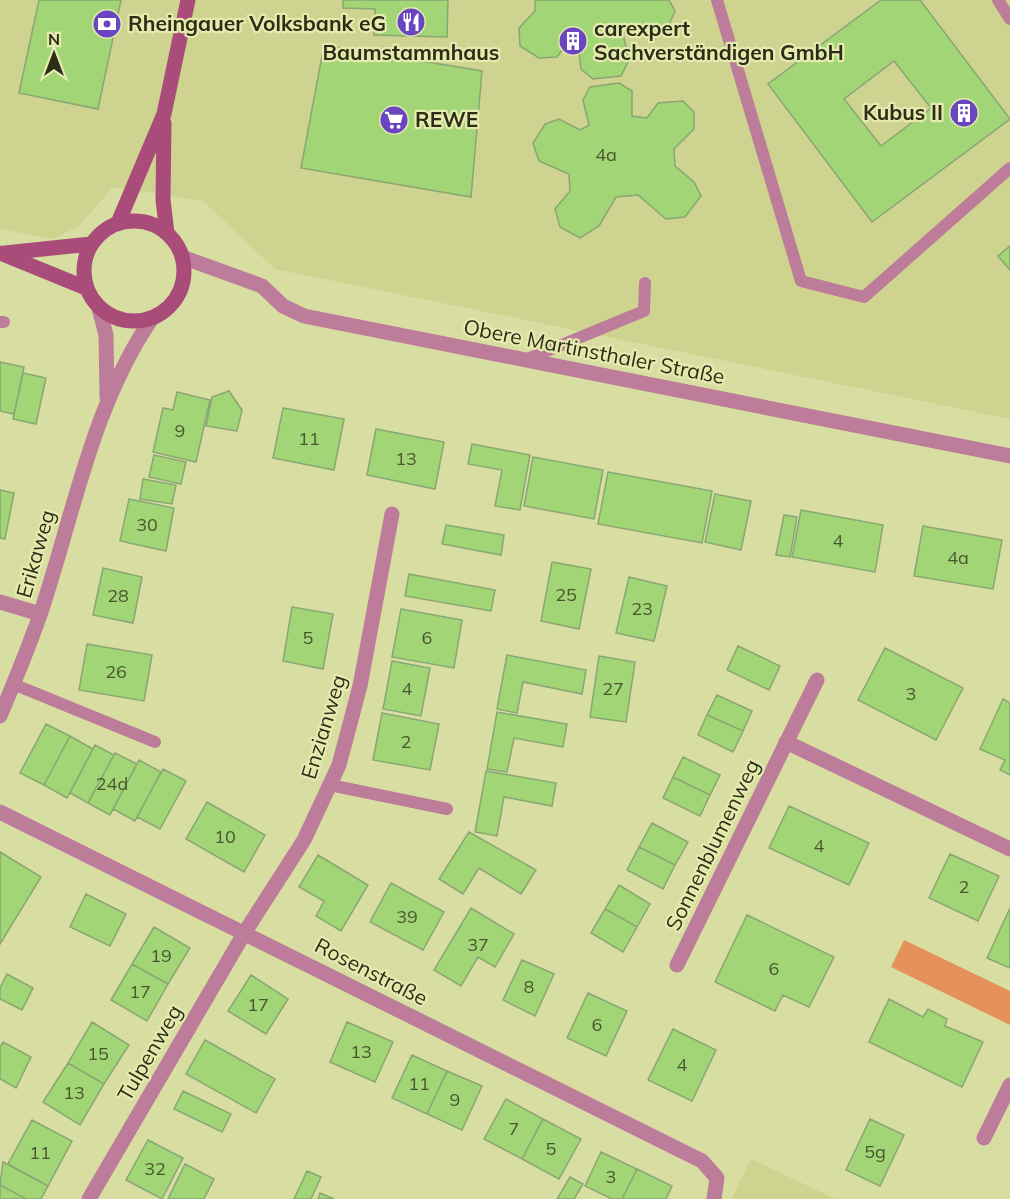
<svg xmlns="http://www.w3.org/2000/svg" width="1010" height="1199" font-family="Mulish,sans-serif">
<rect width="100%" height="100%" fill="#d8dea2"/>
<!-- built -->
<path fill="#ced38f" d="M0,0h1010v419l-735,-150 -72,-68 -90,-14 -34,39 -26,13 -53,-10z
M751,1159l85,40h-105z"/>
<!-- green -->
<path fill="#e7915a" d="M904,940l106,51v34l-119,-58z"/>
<!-- building -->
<path fill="#a2d576" stroke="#89a673" stroke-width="1.5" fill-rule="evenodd" d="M39,0h82l-23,109 -79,-16z
M343,0h105l-1,37 -73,-2 1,-26 -32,-1z
M535,0h134l6,11 -10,23 -14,6 -20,-14 -8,8 6,26 -8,16 -28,3 -12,-10 -3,-27h-10l-11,15 -18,1 -19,-12 -1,-18 16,-17z
M881,0h39l90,119 -138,103 -104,-138zM894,61l37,47 -50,38 -37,-47z
M324,45l158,26 -11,126 -170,-29z
M619,83l13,8v25l15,2 11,-15 25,-2 11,11v17l-20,20 1,17 19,16 7,14 -16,21 -19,2 -28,-24 -22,2 -17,29 -19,12 -20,-11 -5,-18 15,-18 -1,-17 -30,-13 -6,-18 12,-19 14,-5 21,11 9,-5 -6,-25 7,-13z
M1010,246v24l-12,-14z
M0,362l24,5 -10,47 -14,-3z
M23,373l23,5 -10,46 -23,-5z
M229,391l13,19 -5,21 -31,-5 6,-29z
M177,392l33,8 -14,62 -43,-10 10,-44 10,2z
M283,408l61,11 -10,51 -61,-12z
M376,429l68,13 -9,47 -68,-14z
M472,444l58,11 -10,55 -25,-4 7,-36 -34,-6z
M154,455l32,7 -5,22 -32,-7z
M533,457l70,13 -9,49 -70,-13z
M608,472l104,19 -10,52 -104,-19z
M143,479l33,6 -4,19 -32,-5z
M0,490l14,3 -9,46 -5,-1z
M715,494l36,7 -10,49 -36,-8z
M129,499l45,9 -8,43 -46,-10z
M801,510l82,15 -8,47 -83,-15z
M784,515l13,2 -7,40 -14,-2z
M446,525l58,10 -3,20 -59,-11z
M923,526l79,14 -9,49 -79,-13z
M552,562l39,7 -12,60 -38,-8z
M103,568l39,9 -9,46 -40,-8z
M409,574l86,16 -4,21 -86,-15z
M629,577l38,9 -13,55 -38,-8z
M292,607l41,7 -10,55 -40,-8z
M401,609l61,11 -8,48 -62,-11z
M87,644l65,11 -8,46 -65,-11z
M738,646l42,20 -11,24 -42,-20z
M885,648l78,40 -27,52 -78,-40z
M507,655l79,15 -4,24 -59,-12 -6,31 -20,-4z
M599,656l36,6 -9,60 -36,-5z
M392,661l38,7 -9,48 -38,-7z
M717,695l35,16 -9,20 -36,-16z
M1003,699l7,4v72l-10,-5 5,-10 -25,-11z
M497,712l70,12 -4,23 -49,-9 -7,34 -20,-3z
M382,713l57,11 -9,46 -57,-10z
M707,715l36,16 -10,21 -35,-17z
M46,724l24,12 -26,49 -24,-12z
M70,736l23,13 -26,49 -23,-13z
M95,745l19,10 -26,48 -18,-10z
M115,753l22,11 -27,51 -22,-12z
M683,757l37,18 -10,20 -37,-18z
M139,760l22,12 -26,49 -22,-12z
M163,769l23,12 -26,48 -23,-12z
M486,771l70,12 -4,23 -48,-9 -7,39 -22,-4z
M673,777l37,18 -10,21 -37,-18z
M207,802l58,33 -21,37 -58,-33z
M789,806l80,37 -20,42 -80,-37z
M652,823l36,19 -13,23 -36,-18z
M469,832l67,38 -15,24 -42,-26 -16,26 -24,-15z
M639,847l36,18 -12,24 -36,-19z
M0,852l41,25 -41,67z
M950,854l49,22 -21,45 -49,-23z
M318,855l50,30 -27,46 -25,-15 8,-15 -25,-14z
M391,883l53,29 -21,38 -53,-28z
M619,885l31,19 -13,23 -32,-18z
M86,894l40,20 -16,32 -40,-19z
M471,908l43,26 -19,33 -17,-10 -17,29 -27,-16z
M1010,908v60l-23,-10z
M605,909l32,18 -14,25 -32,-19z
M747,915l87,42 -25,50 -26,-12 -8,16 -60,-29z
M154,927l36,21 -22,36 -36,-20z
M522,960l32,14 -19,42 -32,-16z
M132,964l36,20 -21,37 -36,-21z
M7,974l26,14 -11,22 -22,-11v-11z
M251,975l37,24 -22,35 -38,-23z
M588,993l39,18 -21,45 -39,-18z
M889,999l34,18 5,-8 19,10 -2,7 38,16 -21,45 -93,-45z
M92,1022l37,23 -25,39 -36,-21z
M347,1022l46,20 -18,40 -45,-20z
M673,1029l43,21 -24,51 -44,-21z
M205,1040l70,39 -19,34 -70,-39z
M3,1042l28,15 -15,31 -16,-9v-32z
M412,1055l35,16 -20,43 -35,-16z
M68,1063l36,21 -24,41 -37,-23z
M447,1071l35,15 -20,44 -35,-16z
M183,1091l48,23 -9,18 -48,-23z
M506,1099l37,20 -21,40 -38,-20z
M543,1119l38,20 -22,40 -37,-20z
M870,1119l34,16 -24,51 -34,-16z
M32,1120l40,21 -24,45 -40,-22z
M148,1140l35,18 -21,41 -36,-19z
M601,1152l36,17 -15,30h-10l-27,-13z
M3,1162l45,24 -7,13h-15l-26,-14z
M185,1164l29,15 -10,20h-36z
M637,1169l35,17 -6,13h-44z
M307,1171l14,6 -10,22h-17z
M570,1177l13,7 -9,15h-17z
M0,1185l26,14h-26z
M320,1193l14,6h-16z"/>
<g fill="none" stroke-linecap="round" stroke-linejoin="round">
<!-- lane -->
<path stroke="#bd7c99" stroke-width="12" d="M717,0l84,281 63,16 146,-129
M998,0l12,19
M0,322h4
M525,360l119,-49 1,-28
M13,684l142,58
M330,785l117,24"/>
<!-- street -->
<path stroke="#bd7c99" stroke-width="15" d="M182,257l80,29 21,20 21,10 706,140
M99,308l7,27 1,62
M0,602l40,12
M0,716c14,-33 28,-67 40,-101 34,-101 51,-207 112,-297
M786,742l224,107
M0,812l702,349 15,17 -3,21
M677,965l140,-285
M984,1138l26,-53
M89,1199l156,-267 59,-92 35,-75 21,-79 32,-172"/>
<!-- secondary -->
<path stroke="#aa4c7a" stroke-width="15" d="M164,123l-1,77 4,33
M84 271a50 50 0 1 1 100 0a50 50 0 1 1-100 0Z
M118,223l46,-109 24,-114
M0,253l86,35
M5,253l86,-9"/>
</g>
<!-- icons -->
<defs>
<g id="restaurant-disc" transform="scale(1.5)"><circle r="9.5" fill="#6946bf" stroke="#e5ebae"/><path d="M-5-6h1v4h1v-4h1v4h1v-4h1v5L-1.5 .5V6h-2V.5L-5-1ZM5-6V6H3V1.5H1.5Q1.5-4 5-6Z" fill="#fff"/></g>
<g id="bank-disc" transform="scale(1.5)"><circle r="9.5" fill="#6946bf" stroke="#e5ebae"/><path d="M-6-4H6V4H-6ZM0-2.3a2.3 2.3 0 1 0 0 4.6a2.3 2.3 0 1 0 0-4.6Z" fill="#fff"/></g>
<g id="building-disc" transform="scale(1.5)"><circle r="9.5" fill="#6946bf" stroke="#e5ebae"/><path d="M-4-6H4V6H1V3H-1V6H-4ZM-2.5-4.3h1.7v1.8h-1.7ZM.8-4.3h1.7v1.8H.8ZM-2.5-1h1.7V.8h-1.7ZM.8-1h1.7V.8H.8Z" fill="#fff"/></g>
<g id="supermarket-disc" transform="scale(1.5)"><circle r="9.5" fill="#6946bf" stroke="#e5ebae"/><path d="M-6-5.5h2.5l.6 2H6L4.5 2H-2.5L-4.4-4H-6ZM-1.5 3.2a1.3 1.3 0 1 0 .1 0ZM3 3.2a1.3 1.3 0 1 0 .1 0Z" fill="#fff"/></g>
</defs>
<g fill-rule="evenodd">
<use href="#restaurant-disc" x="411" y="22"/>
<use href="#bank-disc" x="107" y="24"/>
<use href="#building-disc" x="573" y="41"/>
<use href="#building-disc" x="964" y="113"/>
<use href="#supermarket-disc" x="394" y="120"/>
</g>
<g text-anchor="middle" stroke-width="4.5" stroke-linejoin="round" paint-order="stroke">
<!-- number labels -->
<g font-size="18" fill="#4a572e">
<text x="606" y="161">4a</text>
<text x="180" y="437">9</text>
<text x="309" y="445">11</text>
<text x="406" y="465">13</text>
<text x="147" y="531">30</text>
<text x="838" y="547">4</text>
<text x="958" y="564">4a</text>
<text x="566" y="601">25</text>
<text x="118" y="602">28</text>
<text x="642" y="615">23</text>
<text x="308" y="644">5</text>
<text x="427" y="644">6</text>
<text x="116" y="678">26</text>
<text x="407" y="695">4</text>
<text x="613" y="695">27</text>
<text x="911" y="700">3</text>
<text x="406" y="748">2</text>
<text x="112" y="790">24d</text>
<text x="225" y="843">10</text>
<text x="819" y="852">4</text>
<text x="964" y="893">2</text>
<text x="407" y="923">39</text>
<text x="478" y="951">37</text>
<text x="161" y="962">19</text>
<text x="774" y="975">6</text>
<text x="529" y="993">8</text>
<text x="140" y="998">17</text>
<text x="258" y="1011">17</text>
<text x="597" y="1031">6</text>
<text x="361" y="1058">13</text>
<text x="98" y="1060">15</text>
<text x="682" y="1071">4</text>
<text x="419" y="1090">11</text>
<text x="74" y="1099">13</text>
<text x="455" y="1106">9</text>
<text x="514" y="1135">7</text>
<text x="551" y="1155">5</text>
<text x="875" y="1158">5g</text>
<text x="40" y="1159">11</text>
<text x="155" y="1175">32</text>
<text x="611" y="1183">3</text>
</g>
<!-- poi labels -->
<g font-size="21" font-weight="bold" fill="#2c2d16" stroke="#e5ebae" text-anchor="start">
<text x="128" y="31">Rheingauer Volksbank eG</text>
<text x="594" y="36">carexpert<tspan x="594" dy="24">Sachverständigen GmbH</tspan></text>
<text x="411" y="60" text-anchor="middle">Baumstammhaus</text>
<text x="943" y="120" text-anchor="end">Kubus II</text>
<text x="415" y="127">REWE</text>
</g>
<!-- street labels -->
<g font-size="21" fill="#2c2d16" stroke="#e5ebae">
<text transform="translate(594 352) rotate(11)" y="7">Obere Martinsthaler Straße</text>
<text transform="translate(36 554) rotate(-74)" y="7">Erikaweg</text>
<text transform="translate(324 727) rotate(-73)" y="7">Enzianweg</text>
<text transform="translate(713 845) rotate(-64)" y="7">Sonnenblumenweg</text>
<text transform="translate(371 972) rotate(27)" y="7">Rosenstraße</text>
<text transform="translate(150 1053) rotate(-60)" y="7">Tulpenweg</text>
</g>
</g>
<!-- north arrow -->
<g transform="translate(54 54)" stroke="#e5ebae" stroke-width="4.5" paint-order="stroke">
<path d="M0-4.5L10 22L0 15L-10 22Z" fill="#2c2d16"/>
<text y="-9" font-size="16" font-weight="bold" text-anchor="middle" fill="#2c2d16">N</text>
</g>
</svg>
